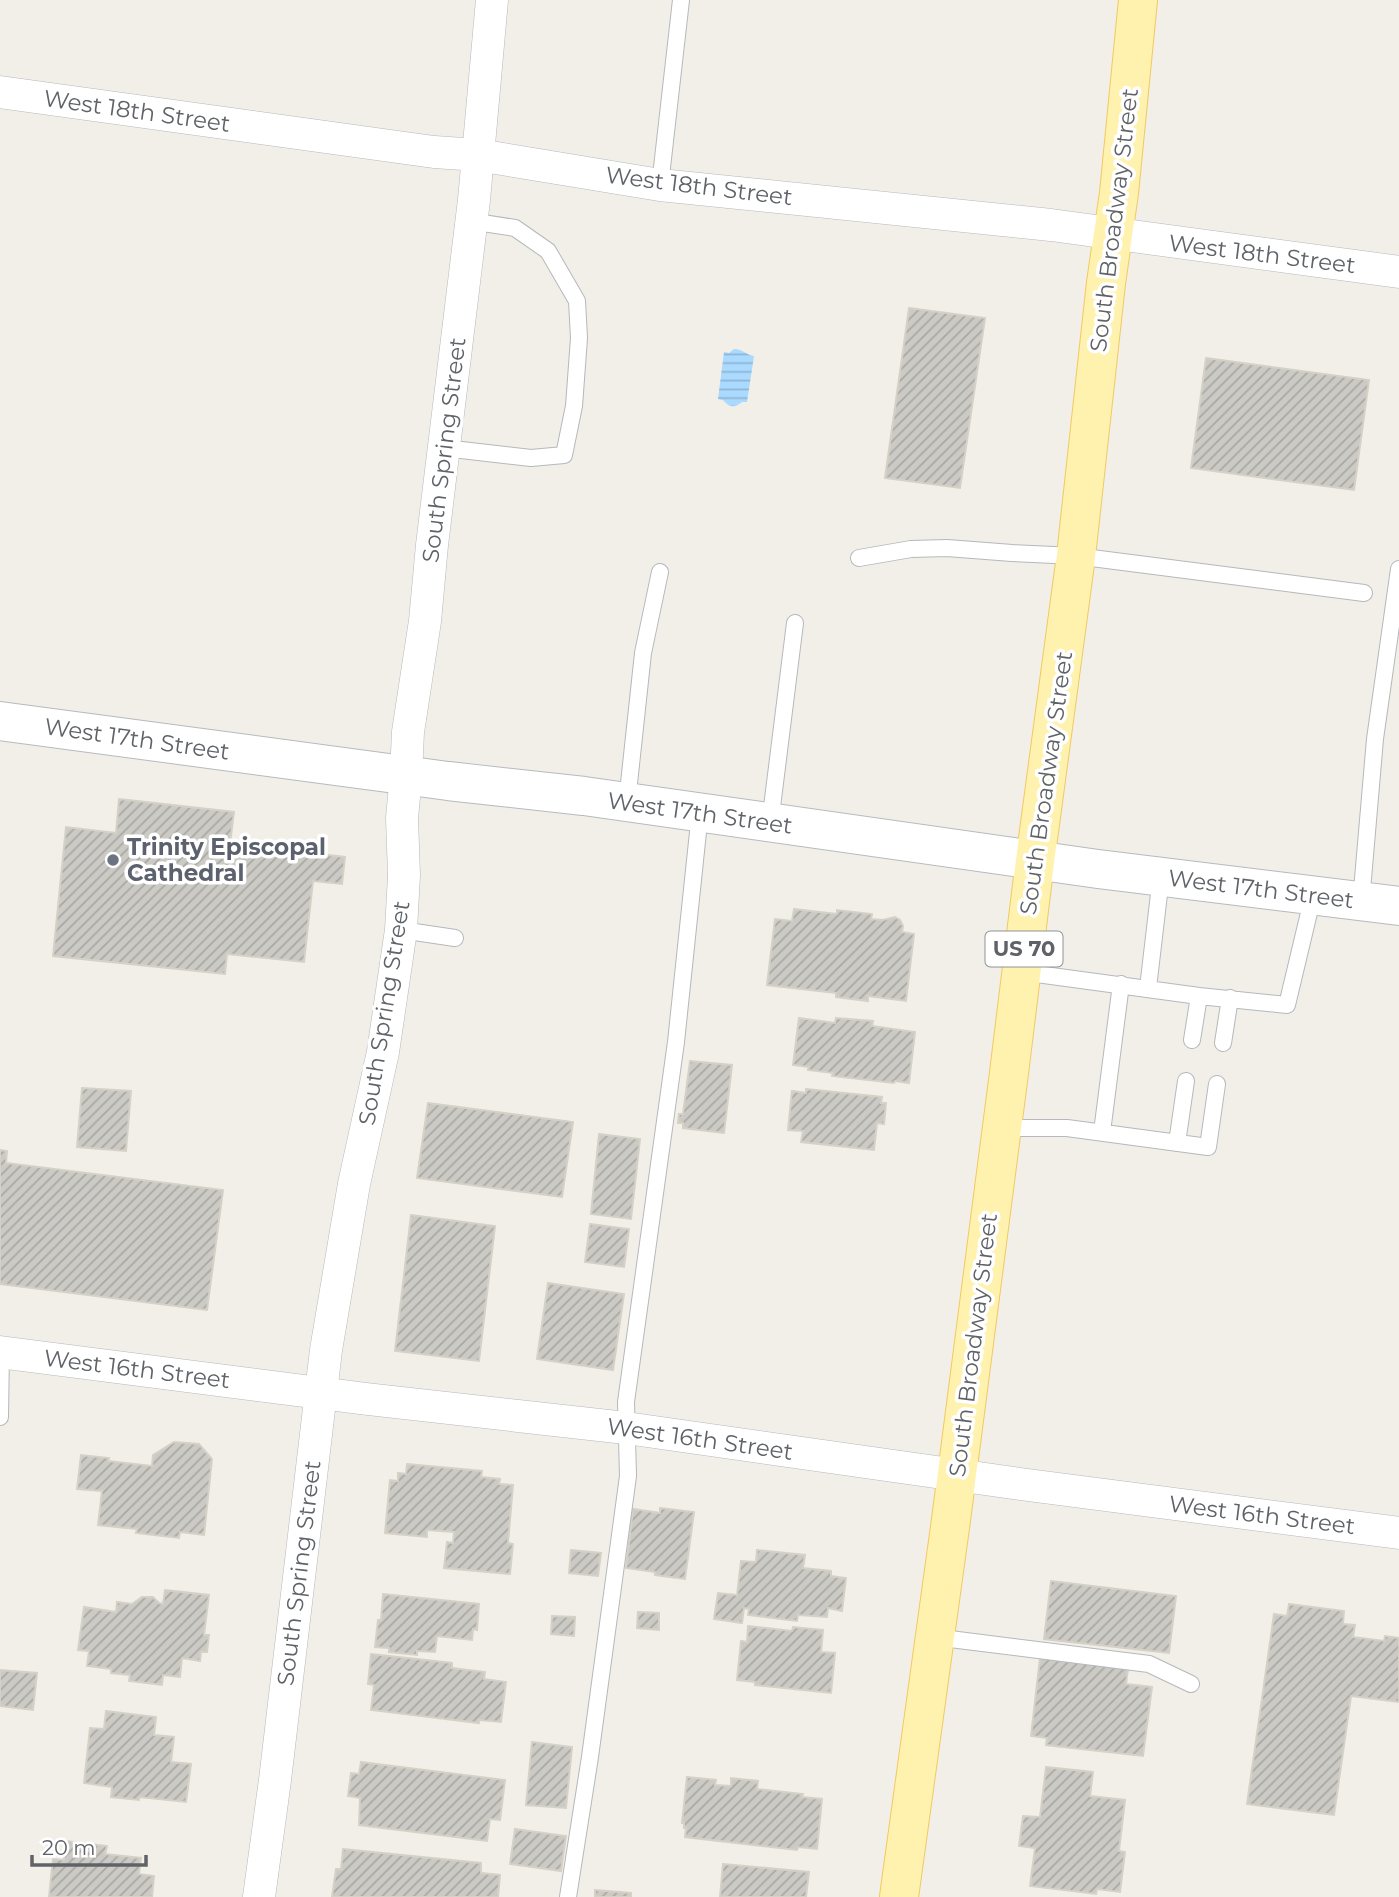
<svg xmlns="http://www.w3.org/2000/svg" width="1399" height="1897" font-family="Montserrat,sans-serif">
<defs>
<pattern id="water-rules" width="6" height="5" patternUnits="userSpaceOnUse" patternTransform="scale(1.75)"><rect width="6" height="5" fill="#aadaff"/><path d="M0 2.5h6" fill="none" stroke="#8eb4d2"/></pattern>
<pattern id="building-hatch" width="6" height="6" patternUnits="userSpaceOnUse" patternTransform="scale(1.75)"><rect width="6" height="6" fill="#cccac5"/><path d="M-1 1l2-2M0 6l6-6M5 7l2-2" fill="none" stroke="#a9a8a4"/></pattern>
</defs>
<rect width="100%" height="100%" fill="#f1efe8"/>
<!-- water -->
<path fill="url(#water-rules)" d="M734,349c9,0 12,6 20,7l-7,46h-5c-8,7 -13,5 -19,-2l-5,-1 6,-47 5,1z"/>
<!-- building -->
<path fill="url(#building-hatch)" stroke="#d6d1c6" stroke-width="2" d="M909,308l76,10 -25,170 -75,-10z
M1206,358l163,22 -15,110 -163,-22z
M119,799l115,13 -4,32 115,13 -3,27 -29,-3 -9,81 -77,-8 -2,20 -172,-18 13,-129 50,6z
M794,909l43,5v-4l35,4 -1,5 12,1 12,-3 5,3 3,6 -1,6 12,2 -8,67 -38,-5v5l-32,-4v-4l-69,-8 8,-66 17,2z
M799,1018l36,5 1,-5 37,3 -1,5 43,6 -6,51 -14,-2 -1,2 -62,-7 1,-3 -25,-3 1,-3 -16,-2z
M690,1061l42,4 -8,68 -41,-5v-5h-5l1,-9h4z
M82,1088l49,3 -5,60 -49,-4z
M806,1089l76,8 -1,6h5l-2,21 -7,-1 -3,27 -73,-8 2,-11 -15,-1 4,-39 14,2z
M428,1103l145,19 -11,75 -145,-19z
M599,1134l41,5 -9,80 -40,-5z
M0,1150l7,1 -1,12 217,27 -16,120 -207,-26z
M411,1215l84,11 -16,135 -84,-10z
M590,1224l39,5 -5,38 -39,-5z
M548,1283l76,11 -11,76 -76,-11z
M174,1442l25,2 13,15 -8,76 -24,-3 -1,6 -43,-5 1,-4 -39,-4 4,-34 -25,-2 4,-34 28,3 -1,3 44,5 1,-11z
M407,1464l75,7 -1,6 19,2 -1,5 14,1 -5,58 5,1 -3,30 -66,-6 3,-26 6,1 1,-11 -27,-2v7l-42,-4 5,-53 8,1v-8l8,1z
M660,1508l34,4 -9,67 -30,-4v-3l-29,-4 7,-59 27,4z
M571,1550l30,3 -3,23 -29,-3z
M757,1550l48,5 -2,13 28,3v5l15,2 -4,33 -14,-3 -1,9 -29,-2 -1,6 -49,-6 1,-6 -5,-1 -2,15 -28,-4 4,-26 19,2 4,-34 15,1z
M1051,1581l125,15 -7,57 -125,-14z
M165,1590l44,5 -5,40h5l-2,17h-6l-1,9 -18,-3 -2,19 -17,-2 -1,10 -33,-4 1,-6 -19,-2v-4l-24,-3 2,-15 -11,-1 6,-43 32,5 1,-10 15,2 10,-7h11l6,6 4,1z
M383,1594l96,10 -2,26 -4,-1 -1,11 -35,-4 -2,16 -18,-1v4l-28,-3v-4l-14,-1 3,-27h3z
M1289,1604l55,7 -1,13 12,1 -2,12 31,4 1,-5 14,2v64l-48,-6 -17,119 -87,-11 27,-190 13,2z
M638,1612l21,1v17l-22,-2z
M552,1616l23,1 -1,19 -23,-2z
M748,1626l44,5 1,-4 30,3 -2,22 14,1 -4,40 -76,-8v-3l-18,-2 4,-39 6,1z
M371,1654l81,9v5l33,4 -1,7 22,3 -5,40 -22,-2v3l-108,-13 3,-25 -6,-1z
M1040,1658l88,11 -2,15 26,3 -9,69 -97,-11 1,-7 -16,-2z
M0,1670l37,3 -4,37 -33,-4z
M106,1711l50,6 -2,18 20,2 -3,25 20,2 -5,38 -47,-5v3l-28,-3 1,-10 -28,-4 6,-55 14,1z
M532,1742l40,5 -6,61 -40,-3z
M361,1762l144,18 -5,40 -10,-1 -3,22 -128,-16 1,-27 -12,-2 3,-23 8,1z
M1046,1767l47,5 -3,24 35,4 -6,51 6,1 -5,40 -23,-3 -1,5 -66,-8 5,-38 -16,-2 4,-30 17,1z
M687,1777l29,3 -1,5 16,1v-8l27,3 -1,8 46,5 -1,3 20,2 -5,50 -19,-2 -1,3 -112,-13 1,-9h-2v-5h-2z
M515,1829l51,7 -5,35 -51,-7z
M66,1841l41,5 -2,8 36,4 -2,16 15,2 -2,21h-103l4,-38 11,1z
M343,1849l138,14v10l19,2 -2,22h-166l4,-28h5z
M723,1864l86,8 -3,25h-86z
M595,1890l36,3v4h-36z"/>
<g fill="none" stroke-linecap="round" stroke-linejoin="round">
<!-- service casing -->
<g stroke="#b5b8bc" stroke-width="18">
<path id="service" d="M660,185l21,-185
M444,448l87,10 33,-3 10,-49 5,-68 -2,-37 -29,-50 -33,-23 -45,-7
M859,558l52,-9 36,-1 65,5 64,3 288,37
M627,802l16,-149 17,-81
M770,823l25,-200
M1361,902l14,-163 24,-170
M401,930l54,8
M1022,972l177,24 88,9 26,-109
M1148,988l13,-111
M1192,1040l7,-44
M1223,1043l7,-45
M1001,1128h66l141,19 9,-63
M1102,1132l19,-148
M1177,1143l9,-62
M0,1417l1,-65
M934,1637l215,27 42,20
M568,1897l22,-140 38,-281 -2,-74 50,-360 24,-229"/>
</g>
<!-- minor casing -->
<g stroke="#b5b8bc" stroke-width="33">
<path id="minor" d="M0,92l434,60 44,3 182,30 391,40 348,47
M0,1352l367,47 259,29 394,56 379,49
M259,1897l16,-117 51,-430 28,-166 29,-132 18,-122 3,-55 -2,-57 4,-43 2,-43 17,-111 7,-76 42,-345 18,-200"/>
</g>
<!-- secondary casing -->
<g stroke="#b6babf" stroke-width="40">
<path id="secondary" d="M0,721l448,60 136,15 514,73 301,37"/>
</g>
<!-- primary casing -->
<g stroke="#f2c960" stroke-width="40">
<path id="primary" d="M899,1897l52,-377 58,-447 26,-212 41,-305 30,-273 13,-90 19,-193"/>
</g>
<!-- service -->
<use href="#service" stroke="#fff" stroke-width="16"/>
<!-- minor -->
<use href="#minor" stroke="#fff" stroke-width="32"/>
<!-- secondary -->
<use href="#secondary" stroke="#fff" stroke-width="38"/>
<!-- primary -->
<use href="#primary" stroke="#fff2af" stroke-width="38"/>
</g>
<!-- markers -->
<circle fill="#6b7280" stroke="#fff" stroke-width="2.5" cx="113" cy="860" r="7"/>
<g text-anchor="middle" stroke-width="7" stroke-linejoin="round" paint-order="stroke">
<!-- shield labels -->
<rect fill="#fff" stroke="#8f9295" stroke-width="2" x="985.5" y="931.5" width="77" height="35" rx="5"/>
<g font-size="21" font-weight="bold" fill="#5f6368">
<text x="1024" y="956">US 70</text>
</g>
<!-- street labels -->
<g font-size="23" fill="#5f6368" stroke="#fff">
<text transform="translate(137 111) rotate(8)" y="8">West 18th Street</text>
<text transform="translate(699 186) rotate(7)" y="8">West 18th Street</text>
<text transform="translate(1114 220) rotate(-83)" y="8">South Broadway Street</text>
<text transform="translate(1262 254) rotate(7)" y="8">West 18th Street</text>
<text transform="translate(444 450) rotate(-83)" y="8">South Spring Street</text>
<text transform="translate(137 739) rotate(8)" y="8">West 17th Street</text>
<text transform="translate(1046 783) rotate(-82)" y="8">South Broadway Street</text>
<text transform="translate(700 813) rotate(8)" y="8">West 17th Street</text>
<text transform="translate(1261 889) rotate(7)" y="8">West 17th Street</text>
<text transform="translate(384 1013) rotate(-81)" y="8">South Spring Street</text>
<text transform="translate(973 1345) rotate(-83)" y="8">South Broadway Street</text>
<text transform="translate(137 1369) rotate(7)" y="8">West 16th Street</text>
<text transform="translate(700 1439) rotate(8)" y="8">West 16th Street</text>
<text transform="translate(1262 1515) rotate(7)" y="8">West 16th Street</text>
<text transform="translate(299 1573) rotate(-83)" y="8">South Spring Street</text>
</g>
<!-- worship labels -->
<g font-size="23" font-weight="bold" fill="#5b616d" stroke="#fff" text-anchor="start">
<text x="127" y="855">Trinity Episcopal<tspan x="127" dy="26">Cathedral</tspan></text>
</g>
</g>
<!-- scale -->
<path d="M32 1855v10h114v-10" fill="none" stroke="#5f6368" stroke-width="3.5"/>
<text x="42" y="1855" font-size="21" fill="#5f6368" stroke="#ffffff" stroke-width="5" paint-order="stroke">20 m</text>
</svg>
